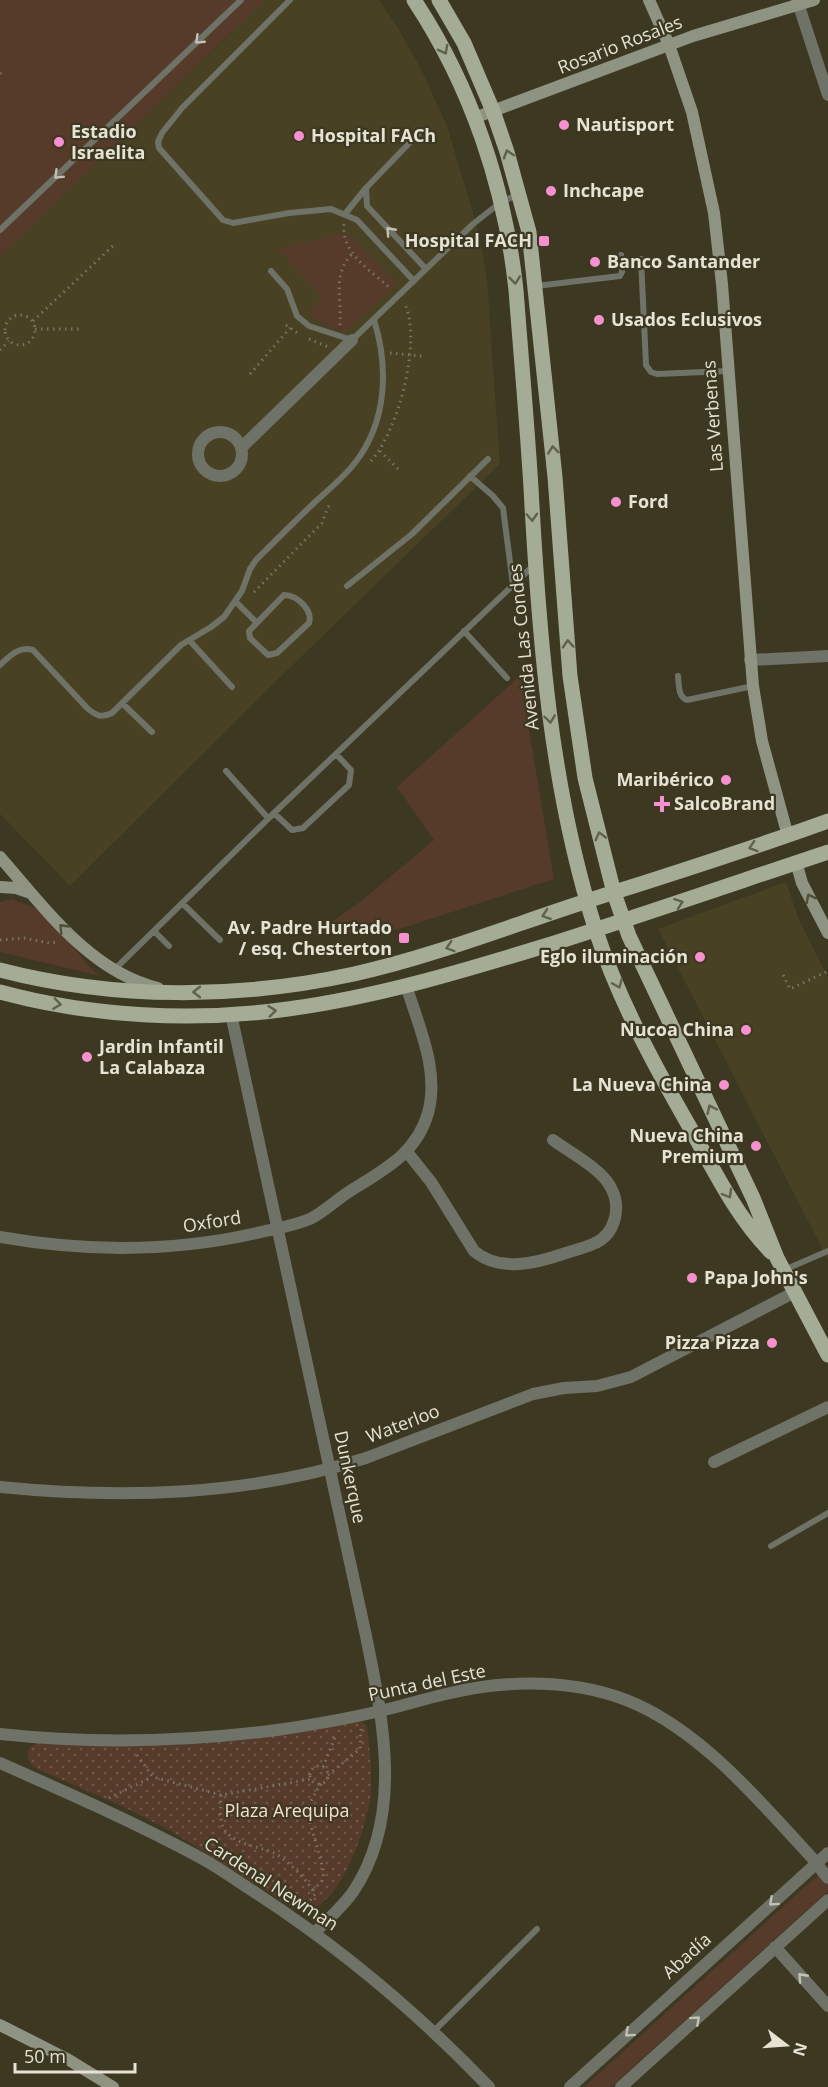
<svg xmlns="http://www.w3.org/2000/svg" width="828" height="2087" font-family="'Open Sans',sans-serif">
<defs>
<pattern id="park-dots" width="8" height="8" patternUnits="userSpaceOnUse" patternTransform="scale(1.5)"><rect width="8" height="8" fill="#563b2a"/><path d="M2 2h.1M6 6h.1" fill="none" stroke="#6e5748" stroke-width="1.8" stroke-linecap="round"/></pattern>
</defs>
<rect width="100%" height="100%" fill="#3c3821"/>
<!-- built -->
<path fill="#484123" d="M265,0h114l19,28 24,43 25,55 32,107 8,47 13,184 -235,228 -195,194 -70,-72v-558z
M786,882l13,38 29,57v283l-170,-331z"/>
<!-- grass -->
<path fill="#563b2a" d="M0,0h265l-265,256z
M346,232l47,47 3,7 -50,45c-10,1 -20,-9 -30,-11l-5,-5 1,-6 10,-12 -44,-48z
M520,676l34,203 -164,53 -77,3 47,-33 74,-62 -37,-53z
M12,899l30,12 47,55 11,10 -100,-24v-50z
M828,1866v25l-217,196h-27z"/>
<!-- park -->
<path fill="url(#park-dots)" d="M358,1720l7,4 2,4c3,21 5,43 4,64 -3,31 -33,131 -76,117l-124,-78 -49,-25 -89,-39 -5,-8v-10l10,-7h23z"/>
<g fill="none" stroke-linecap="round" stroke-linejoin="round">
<!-- path -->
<path stroke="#797561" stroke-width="3" stroke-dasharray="1.5 4.5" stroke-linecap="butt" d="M0,73l1,1
M344,224c-3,29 27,47 46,64
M5 330a15 15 0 1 1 30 0a15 15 0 1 1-30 0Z
M33,321l83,-78
M286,325l14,10
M340,325c2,-26 -8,-51 12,-71
M35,329h44
M309,339l19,8
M0,350l9,-9
M390,353l32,3
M250,374l40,-46
M380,451l18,18
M371,461c27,-30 51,-119 34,-157
M254,592l68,-69 6,-16 4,-4
M0,940l24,-2 25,5 8,-1
M783,975l7,14 38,-18
M137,1755l16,22 68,18 90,-16
M310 1775a9 9 0 1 1 18 0a9 9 0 1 1-18 0Z
M323,1767l13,-32
M328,1775l32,-26 1,-20
M221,1795c0,10 -2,23 2,32 8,17 34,19 49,25 14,6 36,29 43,42l-8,11 1,6
M109,1798l43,-21
M313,1890l9,-9 2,-9 -16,-57 2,-12 11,-20"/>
<!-- lane -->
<path stroke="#6f7267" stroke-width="6" d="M290,0l-108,108 -20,25 -4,9 1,6 64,72 10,3 56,-10 42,-4 26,11 57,61
M366,189l1,17 59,63
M345,214l21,-26 53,-55
M0,230l241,-230
M641,259l5,106 5,7 6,2 71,-3
M271,271l16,18 10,27 12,10 43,14 121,-116 28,-22 18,-8
M536,286l84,-10 2,-4 -1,-17
M470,476l23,20 10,12 10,77
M347,586l65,-52 76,-75
M284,595c13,0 29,15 25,28l-32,30 -9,2 -18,-17 -1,-7z
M236,602l20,20
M464,631l43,47
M189,640l43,47
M0,665c10,-9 18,-19 33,-15l55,59c9,7 13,9 24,4l69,-68 30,-18 13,-10 18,-26 8,-22 6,-9c20,-20 39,-39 59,-58 13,-12 28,-24 39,-38 33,-41 35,-96 20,-144
M678,676c1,9 0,21 9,24l66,-14
M122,703l30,29
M226,771l42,47
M274,813l18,17 11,-2 46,-43 2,-15 -15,-16
M182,903l38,37
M154,931l15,15
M114,970l160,-157 260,-248
M784,1270l44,-19
M771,1546l57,-33
M434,2031l103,-102"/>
<!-- street -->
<path stroke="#6f7267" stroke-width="12" d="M797,0l31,95
M198 454a22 22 0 1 1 44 0a22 22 0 1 1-44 0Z
M241,448l111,-108
M750,660l78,-4
M231,1014l135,622c17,84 38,180 -13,256 -11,15 -25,28 -38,40
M407,1152l24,30 43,69c26,22 63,12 92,2 9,-3 18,-5 27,-9 23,-9 29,-38 17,-58 -10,-18 -41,-34 -57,-46
M0,1237c85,15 173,15 257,-4 17,-4 36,-7 53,-14 16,-8 29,-22 45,-31 32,-20 62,-36 73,-75 12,-43 -10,-88 -22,-128
M714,1462l114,-55
M0,1487c122,12 247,9 366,-29l167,-64 31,-6 33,-2 34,-9 164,-85
M0,1734c92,10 185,8 277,-4 34,-5 69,-11 103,-19 22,-5 44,-12 66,-17 61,-15 133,-16 192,11 69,32 125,100 176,155 5,6 9,13 14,18
M0,1763c68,30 136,60 201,95 20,11 39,25 58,37 84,55 160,119 230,192
M775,1947l53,59
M570,2087l258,-234
M621,2087l207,-187"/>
<!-- secondary -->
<path stroke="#8e9382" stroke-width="12" d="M649,0l20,45 23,67 22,101 8,71 31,402 9,55 26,95
M474,118l219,-82 121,-36
M0,857c44,50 90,115 158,131
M796,862l6,21 26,50
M0,887l16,1 15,5
M0,2025l69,35 44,27"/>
<!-- primary -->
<path stroke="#a5ac96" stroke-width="15" d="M414,0c57,86 91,187 102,290 5,66 11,132 15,198 8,149 19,299 65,443 22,67 57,132 92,193 25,44 47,91 83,128
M439,0l25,43 29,68 14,41 22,80 26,245 15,199 15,102 29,115 15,43 124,262 24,60 51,97
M0,970c115,30 239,29 354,4 80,-18 156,-48 233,-73 81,-26 161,-51 241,-80
M0,992c92,25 194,30 288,17 89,-12 175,-38 260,-64 94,-30 187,-62 280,-93"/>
</g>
<!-- one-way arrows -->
<defs><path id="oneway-chevron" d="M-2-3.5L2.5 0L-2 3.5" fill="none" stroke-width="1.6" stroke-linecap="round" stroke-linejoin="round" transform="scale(1.5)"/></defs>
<g stroke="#c2c1b4">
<use href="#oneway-chevron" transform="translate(199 40) rotate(136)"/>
<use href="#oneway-chevron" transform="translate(58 175) rotate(136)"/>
<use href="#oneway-chevron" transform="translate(390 231) rotate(-132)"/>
<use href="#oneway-chevron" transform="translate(773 1902) rotate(138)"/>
<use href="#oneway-chevron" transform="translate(802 1977) rotate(-132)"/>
<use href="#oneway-chevron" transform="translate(696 2020) rotate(-42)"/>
<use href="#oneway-chevron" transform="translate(629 2033) rotate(138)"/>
</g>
<g stroke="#61614a">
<use href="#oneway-chevron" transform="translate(444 50) rotate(62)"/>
<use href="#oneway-chevron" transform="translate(508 154) rotate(-108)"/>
<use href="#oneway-chevron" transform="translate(515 280) rotate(84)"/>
<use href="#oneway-chevron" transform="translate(553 450) rotate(-96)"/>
<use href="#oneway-chevron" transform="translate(532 517) rotate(87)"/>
<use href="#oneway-chevron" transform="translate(568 644) rotate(-94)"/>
<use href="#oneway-chevron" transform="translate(550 719) rotate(82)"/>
<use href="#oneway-chevron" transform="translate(600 836) rotate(-105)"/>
<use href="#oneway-chevron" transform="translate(753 847) rotate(162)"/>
<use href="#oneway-chevron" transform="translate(679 903) rotate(-19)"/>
<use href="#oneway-chevron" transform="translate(546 915) rotate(161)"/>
<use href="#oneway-chevron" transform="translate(450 947) rotate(163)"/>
<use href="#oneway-chevron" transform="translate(618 984) rotate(67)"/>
<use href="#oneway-chevron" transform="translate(197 992) rotate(180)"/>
<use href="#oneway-chevron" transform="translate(57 1004) rotate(8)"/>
<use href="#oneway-chevron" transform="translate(272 1011) rotate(-6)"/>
<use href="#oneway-chevron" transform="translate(711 1109) rotate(-115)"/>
<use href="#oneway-chevron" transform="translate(728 1194) rotate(60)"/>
</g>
<g stroke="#504f39">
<use href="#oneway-chevron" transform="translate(810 898) rotate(-117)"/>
<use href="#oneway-chevron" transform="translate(63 928) rotate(-134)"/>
</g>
<!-- markers -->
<g fill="#f790ce" stroke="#3c3821" stroke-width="2">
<circle cx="564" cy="125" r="6"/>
<circle cx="299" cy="136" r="6"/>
<circle cx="59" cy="142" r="6"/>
<circle cx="551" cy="191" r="6"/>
<rect x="538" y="235" width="12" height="12" rx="3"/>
<circle cx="595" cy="262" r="6"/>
<circle cx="599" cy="320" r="6"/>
<circle cx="616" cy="502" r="6"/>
<circle cx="726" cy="780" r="6"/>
<path d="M659 795h6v6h6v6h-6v6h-6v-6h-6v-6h6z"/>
<rect x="398" y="932" width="12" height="12" rx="3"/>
<circle cx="700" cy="957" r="6"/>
<circle cx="746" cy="1030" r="6"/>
<circle cx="87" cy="1057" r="6"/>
<circle cx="724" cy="1085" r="6"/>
<circle cx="756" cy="1146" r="6"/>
<circle cx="692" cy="1278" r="6"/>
<circle cx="772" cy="1343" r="6"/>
</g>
<g text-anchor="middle" stroke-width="4.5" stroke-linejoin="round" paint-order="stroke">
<!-- street labels -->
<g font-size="18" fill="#e6e3d5" stroke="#3c3821">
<text transform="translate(620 45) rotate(-21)" y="6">Rosario Rosales</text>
<text transform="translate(713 416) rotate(-94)" y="6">Las Verbenas</text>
<text transform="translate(524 647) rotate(-96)" y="6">Avenida Las Condes</text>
<text transform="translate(212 1222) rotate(-9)" y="6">Oxford</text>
<text transform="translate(403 1424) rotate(-21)" y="6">Waterloo</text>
<text transform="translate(350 1477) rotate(78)" y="6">Dunkerque</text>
<text transform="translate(427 1683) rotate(-12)" y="6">Punta del Este</text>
<text transform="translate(271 1884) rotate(33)" y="6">Cardenal Newman</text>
<text transform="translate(687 1956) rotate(-42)" y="6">Abadía</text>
</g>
<!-- poi labels -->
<g font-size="18" font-weight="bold" fill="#e6e3d5" stroke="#3c3821" text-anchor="start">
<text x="576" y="131">Nautisport</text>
<text x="71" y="138">Estadio<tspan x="71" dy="21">Israelita</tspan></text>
<text x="311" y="142">Hospital FACh</text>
<text x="563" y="197">Inchcape</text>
<text x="532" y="247" text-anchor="end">Hospital FACH</text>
<text x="607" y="268">Banco Santander</text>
<text x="611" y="326">Usados Eclusivos</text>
<text x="628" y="508">Ford</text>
<text x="714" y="786" text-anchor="end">Maribérico</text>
<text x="674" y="810">SalcoBrand</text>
<text x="392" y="934" text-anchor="end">Av. Padre Hurtado<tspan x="392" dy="21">/ esq. Chesterton</tspan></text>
<text x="688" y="963" text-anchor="end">Eglo iluminación</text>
<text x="734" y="1036" text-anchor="end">Nucoa China</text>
<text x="99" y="1053">Jardin Infantil<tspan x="99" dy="21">La Calabaza</tspan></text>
<text x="712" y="1091" text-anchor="end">La Nueva China</text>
<text x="744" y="1142" text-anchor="end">Nueva China<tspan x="744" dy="21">Premium</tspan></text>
<text x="704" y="1284">Papa John's</text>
<text x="760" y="1349" text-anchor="end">Pizza Pizza</text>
</g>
<!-- park labels -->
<g font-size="18" fill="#fadecd" stroke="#3c3821">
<text x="287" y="1817">Plaza Arequipa</text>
</g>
</g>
<!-- north arrow -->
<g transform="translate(786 2045) rotate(107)" stroke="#3c3821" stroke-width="4.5" paint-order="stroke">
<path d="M0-4.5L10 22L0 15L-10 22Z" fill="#e6e3d5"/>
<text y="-9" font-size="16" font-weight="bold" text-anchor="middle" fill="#e6e3d5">N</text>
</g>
<!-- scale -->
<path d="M15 2063v9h120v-9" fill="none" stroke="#e6e3d5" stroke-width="3"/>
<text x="24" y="2063" font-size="18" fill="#e6e3d5" stroke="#3c3821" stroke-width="4.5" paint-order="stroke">50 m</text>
</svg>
